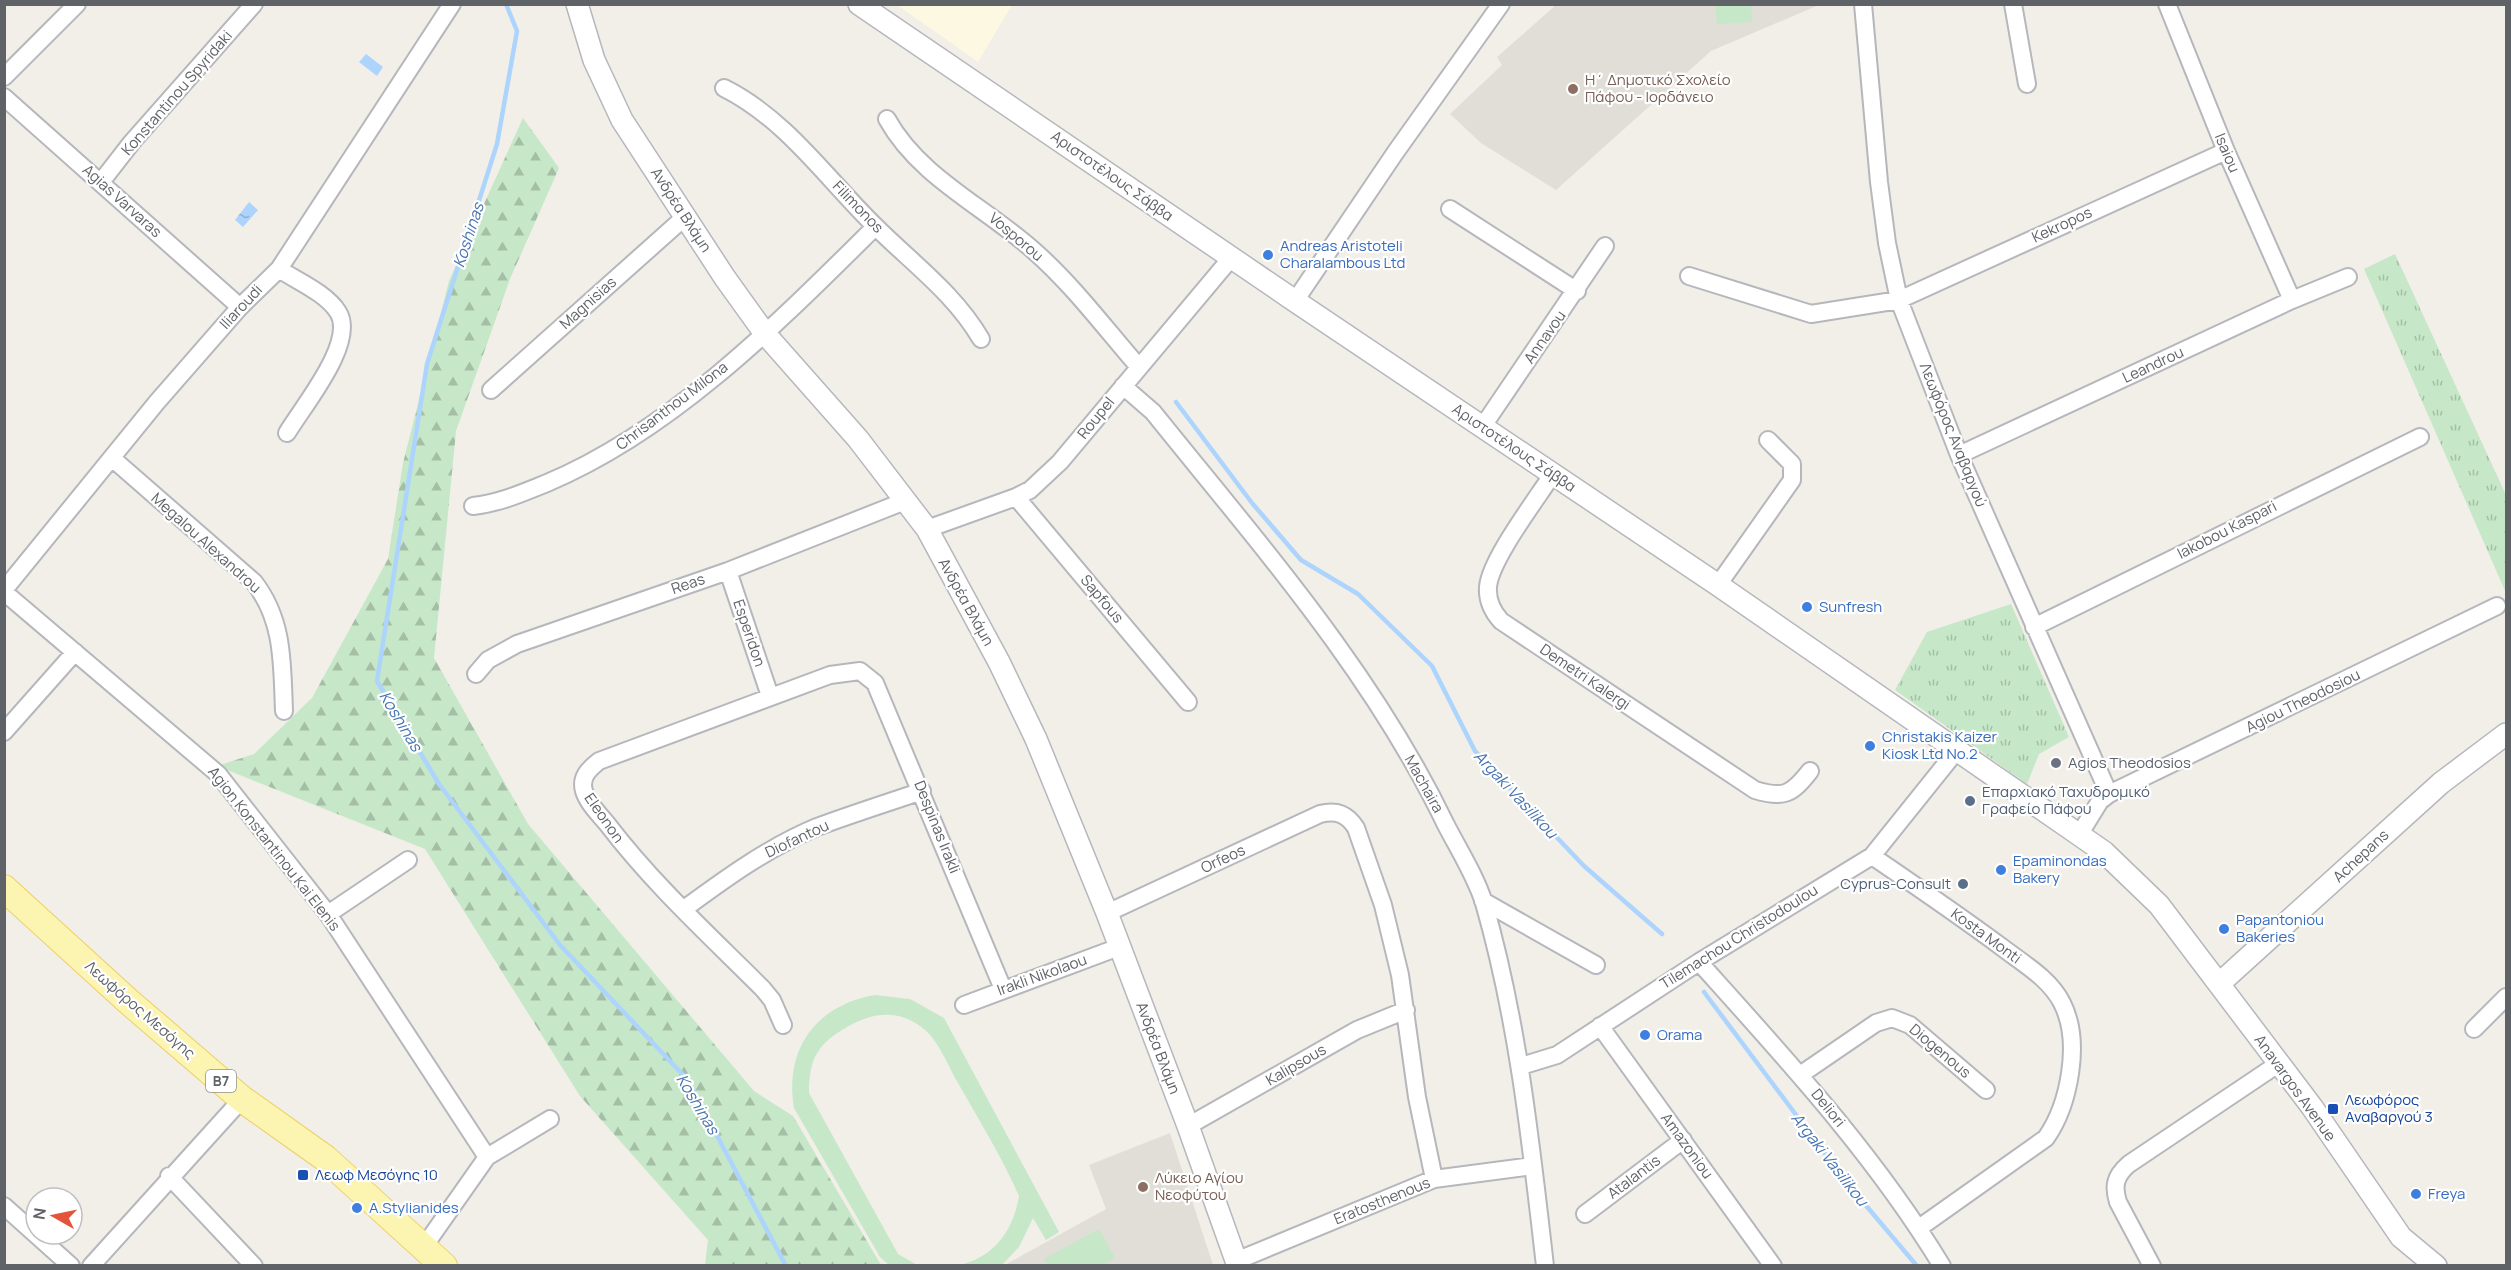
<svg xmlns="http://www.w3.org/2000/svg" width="2511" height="1270" font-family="Manrope,sans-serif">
<defs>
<pattern id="forest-firs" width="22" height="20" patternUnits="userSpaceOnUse" patternTransform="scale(1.5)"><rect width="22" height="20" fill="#c6e7c8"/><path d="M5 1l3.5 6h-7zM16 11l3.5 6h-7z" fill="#a4bfa6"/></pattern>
<pattern id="park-tufts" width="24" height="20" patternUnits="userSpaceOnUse" patternTransform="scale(1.5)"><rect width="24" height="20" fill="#c6e7c8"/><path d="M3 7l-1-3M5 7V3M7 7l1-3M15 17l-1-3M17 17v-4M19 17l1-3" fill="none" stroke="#a4bfa6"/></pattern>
<pattern id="water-ripples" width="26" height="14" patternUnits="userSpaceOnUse" patternTransform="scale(1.5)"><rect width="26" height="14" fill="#add4fc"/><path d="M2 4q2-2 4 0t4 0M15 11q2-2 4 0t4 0" fill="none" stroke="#90afd0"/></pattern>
</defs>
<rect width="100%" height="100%" fill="#f1efe8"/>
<!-- commercial -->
<path fill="#fdf8e1" d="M897,5l115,-1v1l-34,57z"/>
<!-- education -->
<path fill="#e0ded6" d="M1556,5h263l-108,46 -155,139 -75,-47 -31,-29 52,-49 -5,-8z
M1170,1133l43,132 -210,1 103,-57 -17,-44z"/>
<!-- forest -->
<path fill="url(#forest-firs)" d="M523,118l36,50 -49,111 -54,152 -22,227 94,166 226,267 39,25 88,149h-176l3,-25 -128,-144 -155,-247 -208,-83 37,-12 58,-56 76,-139 15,-96 46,-182z"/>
<!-- park -->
<path fill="url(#park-tufts)" d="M2395,254l111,241v98l-142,-324z
M2011,604l58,133 -30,17 -12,30 -132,-94 32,-58z"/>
<!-- pitch -->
<path fill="#c6e7c8" d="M1715,5h36l1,17 -35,2z
M875,995l35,4 34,19 115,214 -13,8 -13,-22 -14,29 -16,17 -43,1c35,-9 53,-34 59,-69 -17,-39 -40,-76 -61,-113 -11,-19 -20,-45 -38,-57 -23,-17 -49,-13 -73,1 -30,17 -38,32 -38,66l89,161 19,11h-28l-9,-8 -86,-149c-10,-60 23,-103 81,-113z
M1099,1229l16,29 -13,7h-55l-3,-6z"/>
<!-- water -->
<path fill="url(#water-ripples)" d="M366,54l17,13 -6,9 -18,-14z
M249,202l9,8 -15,17 -8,-7z"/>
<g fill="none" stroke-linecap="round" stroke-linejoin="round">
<!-- stream -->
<path stroke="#add4fc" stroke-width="4.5" d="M506,4l11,27 -20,113 -70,220 -50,317 62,103 121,161 127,134 99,187
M1176,402l76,101 49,57 57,34 74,72 43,85 109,115 78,68
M1704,992l143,191 70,83"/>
<!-- minor casing -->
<g stroke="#b5b7bc" stroke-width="20">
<path id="minor" d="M1863,4l16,178 8,61 12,57 60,155 150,339
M2013,4l14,80
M2167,4l59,147 66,149
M4,77l73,-73
M724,88c62,31 102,90 151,138 37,37 79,67 106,113
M4,97l236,210
M887,119c32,58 98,88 146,131 39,34 71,77 105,116
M101,182l31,-40 122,-138
M1450,209l127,82
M279,269c18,12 47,24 59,43 19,30 -35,94 -51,121
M1689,276l122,38 88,-14 327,-149
M1295,301l100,-148 106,-149
M1123,386l30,26c106,132 219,259 293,413 13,25 30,52 38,78 34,118 47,241 61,363
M491,390l195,-174
M1483,426l122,-180
M1959,455l333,-155 56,-23
M113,459l141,123c30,39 28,81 30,129
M1552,475c-16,25 -62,85 -64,112 -1,14 4,24 13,34l254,169c29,9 37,4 55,-19
M1016,497l172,205
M473,506c27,-3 49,-13 74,-23 126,-53 232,-161 328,-256
M927,529l89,-32 14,-7 30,-28 171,-204
M728,571l42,125
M1718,585l74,-105v-16l-24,-24
M4,590l153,-188 83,-95 39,-38 173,-265
M4,592l214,182 110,140 159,243
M2034,627l386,-190
M476,674l12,-14 29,-16 211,-73 177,-70
M4,732l71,-80
M2079,835l21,-34 9,-7 388,-188
M1872,856c44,30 88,60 131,92 21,16 47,31 59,55 20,39 7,102 -16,135l-127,90
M1483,901l113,64
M684,909c42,-31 85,-62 133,-82 35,-13 70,-24 105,-36
M1107,913l213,-99c17,-4 27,0 36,14l27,77 17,70 17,122 17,82
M328,914l80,-54
M1699,962c87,97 175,192 243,304
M964,1005l155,-58
M783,1025l-11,-25 -9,-11c-53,-53 -109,-104 -155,-164 -8,-10 -20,-21 -24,-34 -4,-14 5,-22 15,-30l231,-86 30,-4 15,12 128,306
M1600,1026l173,240
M2474,1029l32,-32
M1521,1066l36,-11 142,-93 173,-106 85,-106
M1800,1075l76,-52 16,-5 18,7 76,65
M1188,1126l169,-96 49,-20
M169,1176l85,90
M4,1206l67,60
M1585,1214l98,-74
M423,1248l64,-91 63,-38
M1236,1261l198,-82 99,-13
M91,1266l151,-167
M2152,1266l-34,-64c-5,-16 -3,-26 11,-38l149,-100"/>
</g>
<!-- tertiary casing -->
<g stroke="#b5b7bc" stroke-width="24">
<path id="tertiary" d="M577,4l17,56 28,60 103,158 41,57 92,104 69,90 72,133 37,77 71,174 81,213 50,140
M859,4l436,297 423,284 386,267 55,53 153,202 89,130 35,29
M2220,983l221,-200 65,-49"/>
</g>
<!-- primary casing -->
<g stroke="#edcf65" stroke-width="28">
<path id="primary" d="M4,888l124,113 114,98 83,59 119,108"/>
</g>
<!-- minor -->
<use href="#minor" stroke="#fff" stroke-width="16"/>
<!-- tertiary -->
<use href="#tertiary" stroke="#fff" stroke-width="21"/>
<!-- primary -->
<use href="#primary" stroke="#fcf5b1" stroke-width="26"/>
</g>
<!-- markers -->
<g fill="#8d6e63" stroke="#fff" stroke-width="2">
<circle cx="1573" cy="89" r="6"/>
<circle cx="1143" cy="1187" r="6"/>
</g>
<g fill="#3f7fe0" stroke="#fff" stroke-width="2">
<circle cx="1268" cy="255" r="6"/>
<circle cx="1807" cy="607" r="6"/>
<circle cx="1870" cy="746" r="6"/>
<circle cx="2001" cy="870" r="6"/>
<circle cx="2224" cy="929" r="6"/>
<circle cx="1645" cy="1035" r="6"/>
<circle cx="2416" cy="1194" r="6"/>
<circle cx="357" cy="1208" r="6"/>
</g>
<circle fill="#6b7280" stroke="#fff" stroke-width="2" cx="2056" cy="763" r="6"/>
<g fill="#5c6f8a" stroke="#fff" stroke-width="2">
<circle cx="1970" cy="801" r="6"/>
<circle cx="1963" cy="884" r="6"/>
</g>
<g fill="#1a4fb4" stroke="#fff" stroke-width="2">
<rect x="2327" y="1103" width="12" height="12" rx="3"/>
<rect x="297" y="1169" width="12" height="12" rx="3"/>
</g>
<g text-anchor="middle" stroke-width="4.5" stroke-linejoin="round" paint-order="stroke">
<!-- shield labels -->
<rect fill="#fff" stroke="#8f9195" stroke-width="1.5" x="206" y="1070" width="30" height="22" rx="4.5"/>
<g font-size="14" font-weight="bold" fill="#5f6267">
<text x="221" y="1086">B7</text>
</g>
<!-- education labels -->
<g font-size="15" fill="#785e54" stroke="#fff" text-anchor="start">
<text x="1585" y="85">Η΄ Δημοτικό Σχολείο<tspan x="1585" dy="17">Πάφου - Ιορδάνειο</tspan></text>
<text x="1155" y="1183">Λύκειο Αγίου<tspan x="1155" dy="17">Νεοφύτου</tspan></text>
</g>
<!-- street labels -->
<g font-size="15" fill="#5f6267" stroke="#fff">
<text transform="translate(177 93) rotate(-49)" y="5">Konstantinou Spyridaki</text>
<text transform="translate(2227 153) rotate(67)" y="5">Isaiou</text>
<text transform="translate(1112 176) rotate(35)" y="5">Αριστοτέλους Σάββα</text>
<text transform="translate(122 201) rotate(42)" y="5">Agias Varvaras</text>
<text transform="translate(858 207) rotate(46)" y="5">Filimonos</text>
<text transform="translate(681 210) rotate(57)" y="5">Ανδρέα Βλάμη</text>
<text transform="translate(2062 225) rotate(-25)" y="5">Kekropos</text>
<text transform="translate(1016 237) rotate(40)" y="5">Vosporou</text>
<text transform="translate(588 303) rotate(-42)" y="5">Magnisias</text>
<text transform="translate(241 307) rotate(-47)" y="5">Iliaroudi</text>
<text transform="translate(1545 337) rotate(-55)" y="5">Annavou</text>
<text transform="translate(2153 365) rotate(-25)" y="5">Leandrou</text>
<text transform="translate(672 406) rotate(-37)" y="5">Chrisanthou Milona</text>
<text transform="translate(1096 418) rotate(-51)" y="5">Roupel</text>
<text transform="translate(1953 435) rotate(68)" y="5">Λεωφόρος Αναβαργού</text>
<text transform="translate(1514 448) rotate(34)" y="5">Αριστοτέλους Σάββα</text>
<text transform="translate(2227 530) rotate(-27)" y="5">Iakobou Kaspari</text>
<text transform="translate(206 543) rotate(42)" y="5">Megalou Alexandrou</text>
<text transform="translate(688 584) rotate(-19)" y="5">Reas</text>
<text transform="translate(1102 599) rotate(50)" y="5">Sapfous</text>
<text transform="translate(966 602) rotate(61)" y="5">Ανδρέα Βλάμη</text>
<text transform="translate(749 633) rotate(71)" y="5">Esperidon</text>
<text transform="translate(1585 677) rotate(34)" y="5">Demetri Kalergi</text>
<text transform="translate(2303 701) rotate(-26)" y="5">Agiou Theodosiou</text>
<text transform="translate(1424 784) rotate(61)" y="5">Machaira</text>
<text transform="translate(604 818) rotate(55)" y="5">Eleonon</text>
<text transform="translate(937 827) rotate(68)" y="5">Despinas Irakli</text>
<text transform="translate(797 839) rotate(-25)" y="5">Diofantou</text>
<text transform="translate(274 849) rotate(52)" y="5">Agion Konstantinou Kai Elenis</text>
<text transform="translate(2361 856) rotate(-43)" y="5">Achepans</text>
<text transform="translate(1223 859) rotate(-25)" y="5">Orfeos</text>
<text transform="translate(1986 936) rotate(36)" y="5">Kosta Monti</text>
<text transform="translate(1739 937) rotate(-32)" y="5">Tilemachou Christodoulou</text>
<text transform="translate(1042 975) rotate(-20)" y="5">Irakli Nikolaou</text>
<text transform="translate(140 1010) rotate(41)" y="5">Λεωφόρος Μεσόγης</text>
<text transform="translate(1158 1048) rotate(69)" y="5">Ανδρέα Βλάμη</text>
<text transform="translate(1940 1051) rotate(40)" y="5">Diogenous</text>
<text transform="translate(1296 1065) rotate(-30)" y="5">Kalipsous</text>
<text transform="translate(2295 1088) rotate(54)" y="5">Anavargos Avenue</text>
<text transform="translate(1828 1108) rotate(51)" y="5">Deliori</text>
<text transform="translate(1687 1146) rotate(54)" y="5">Amazoniou</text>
<text transform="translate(1634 1177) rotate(-37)" y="5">Atalantis</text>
<text transform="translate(1382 1201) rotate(-22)" y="5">Eratosthenous</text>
</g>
<!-- shop labels -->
<g font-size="15" fill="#366cbe" stroke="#fff" text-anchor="start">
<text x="1280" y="251">Andreas Aristoteli<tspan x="1280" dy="17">Charalambous Ltd</tspan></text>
<text x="1819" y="612">Sunfresh</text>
<text x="1882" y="742">Christakis Kaizer<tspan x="1882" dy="17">Kiosk Ltd No.2</tspan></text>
<text x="2013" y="866">Epaminondas<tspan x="2013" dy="17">Bakery</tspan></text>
<text x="2236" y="925">Papantoniou<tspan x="2236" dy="17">Bakeries</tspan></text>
<text x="1657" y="1040">Orama</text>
<text x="2428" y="1199">Freya</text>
<text x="369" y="1213">A.Stylianides</text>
</g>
<!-- worship labels -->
<g font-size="15" fill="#5b616d" stroke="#fff" text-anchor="start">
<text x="2068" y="768">Agios Theodosios</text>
</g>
<!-- service labels -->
<g font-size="15" fill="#4e5e75" stroke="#fff" text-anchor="start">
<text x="1982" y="797">Επαρχιακό Ταχυδρομικό<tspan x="1982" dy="17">Γραφείο Πάφου</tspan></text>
<text x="1951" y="889" text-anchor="end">Cyprus-Consult</text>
</g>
<!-- transit labels -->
<g font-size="15" fill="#164399" stroke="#fff" text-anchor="start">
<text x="2345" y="1105">Λεωφόρος<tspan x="2345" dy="17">Αναβαργού 3</tspan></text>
<text x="315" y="1180">Λεωφ Μεσόγης 10</text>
</g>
<!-- water labels -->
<g font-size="16" font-style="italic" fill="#4874af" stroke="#fff">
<text transform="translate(468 235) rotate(-72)" y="6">Koshinas</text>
<text transform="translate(401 721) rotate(59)" y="6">Koshinas</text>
<text transform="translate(1516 794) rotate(47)" y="6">Argaki Vasilikou</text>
<text transform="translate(698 1104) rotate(59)" y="6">Koshinas</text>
<text transform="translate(1830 1159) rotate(52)" y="6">Argaki Vasilikou</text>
</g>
</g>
<!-- border -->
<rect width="2511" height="1270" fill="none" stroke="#5f6267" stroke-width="12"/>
<!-- north arrow -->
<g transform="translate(54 1216) rotate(279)"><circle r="28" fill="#ffffff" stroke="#bfc0c2" stroke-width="1.5"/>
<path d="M0-4.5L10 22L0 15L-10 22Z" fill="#e4533b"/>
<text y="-9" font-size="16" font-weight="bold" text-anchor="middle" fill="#5f6267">N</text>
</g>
</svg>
